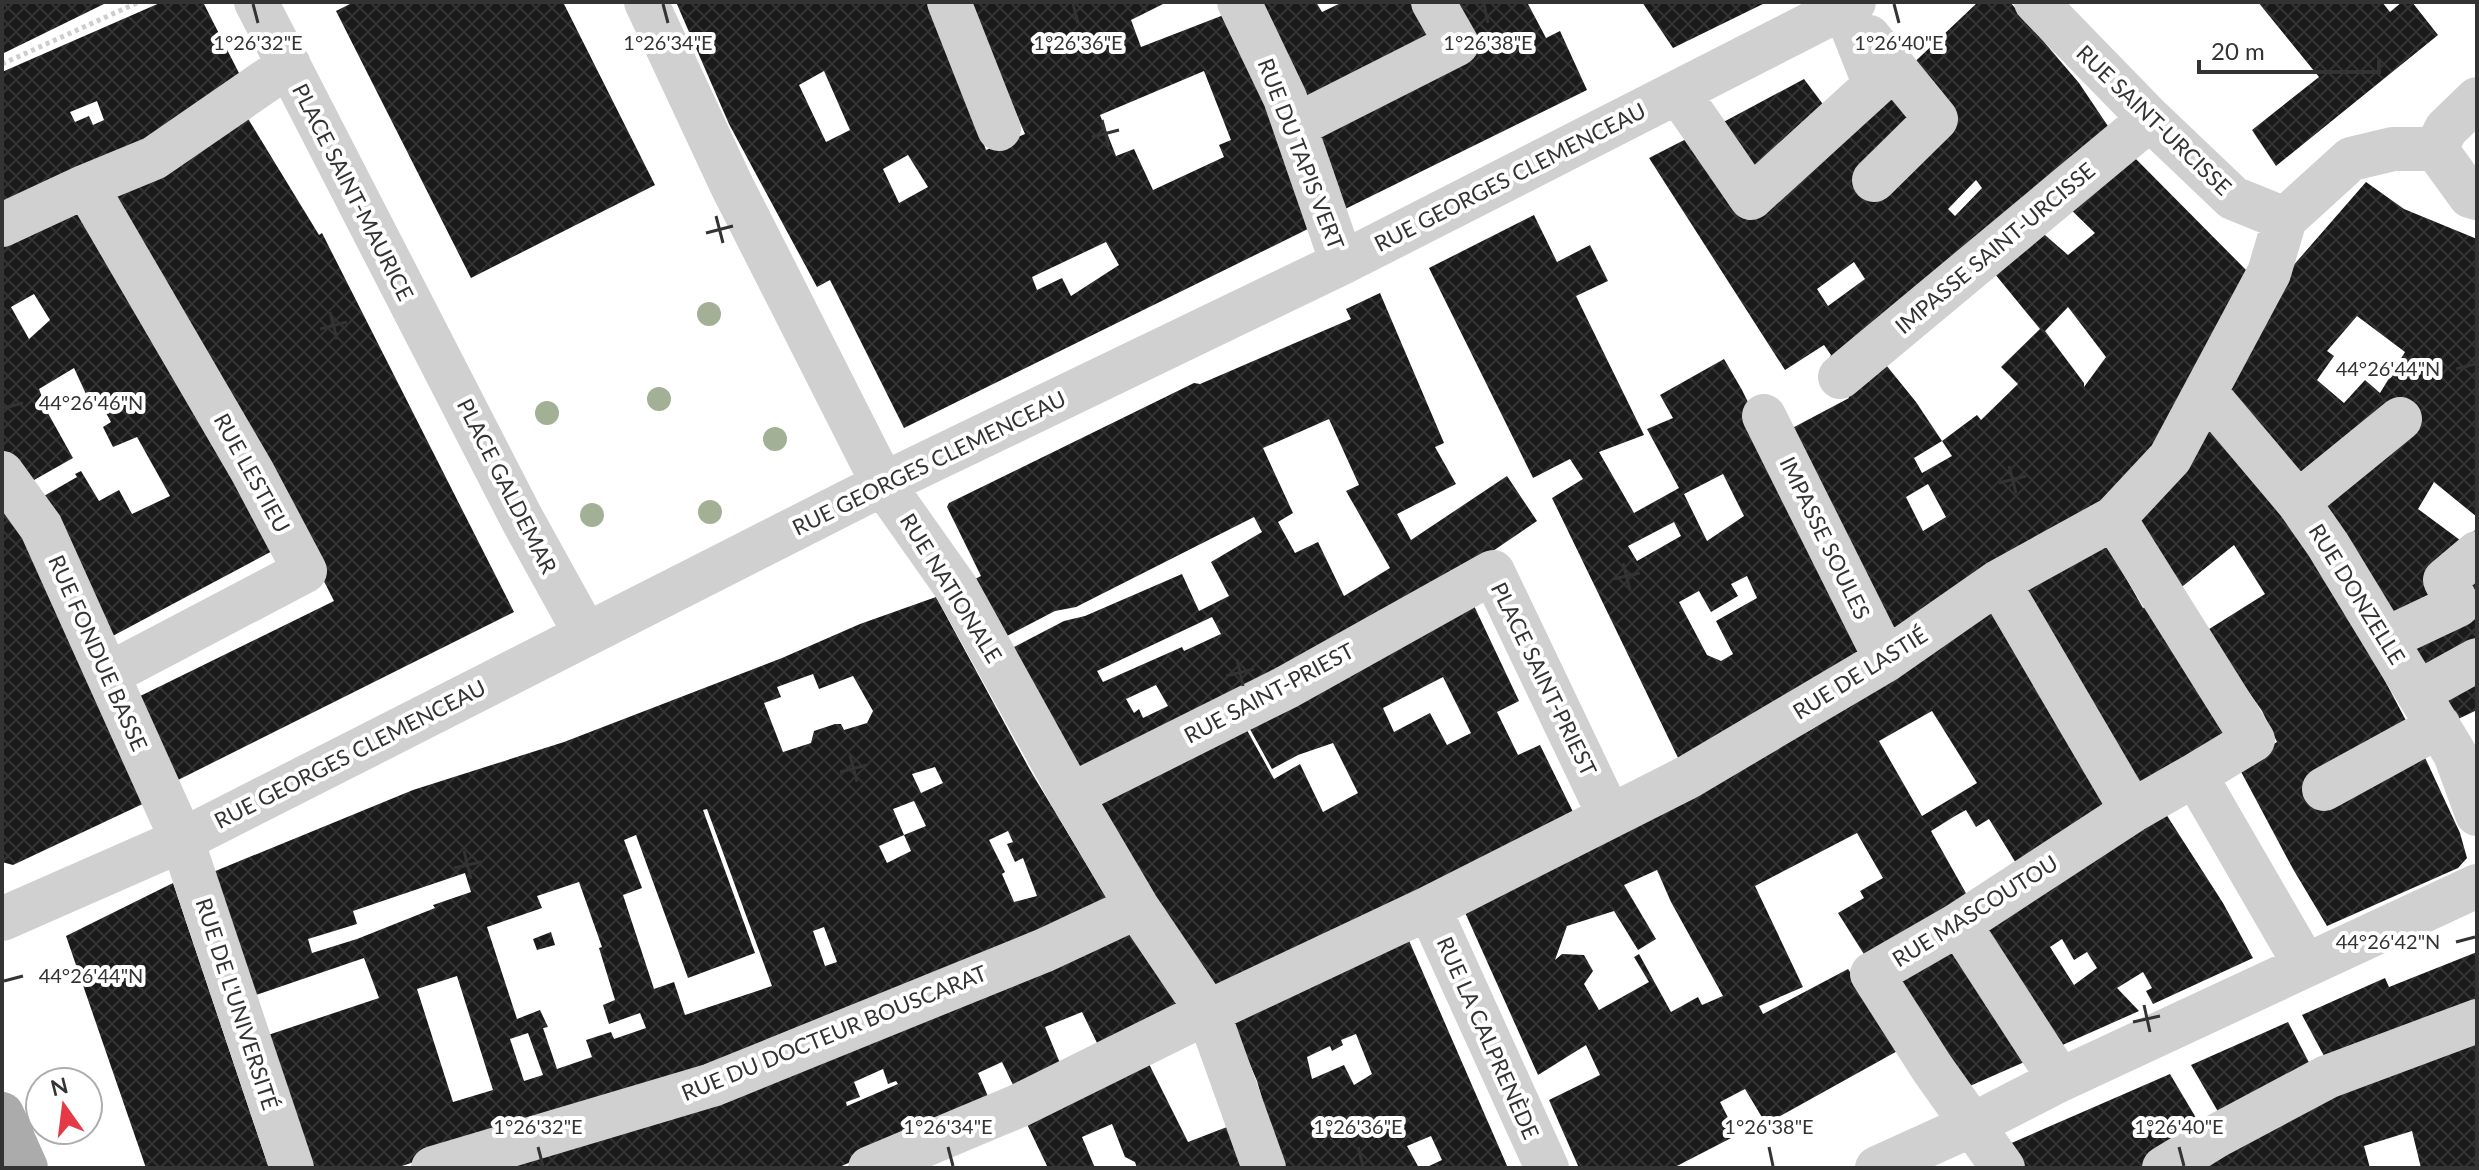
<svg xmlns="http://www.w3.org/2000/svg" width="2479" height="1170" font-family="Lato,sans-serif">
<defs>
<pattern id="building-cross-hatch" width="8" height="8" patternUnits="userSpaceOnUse" patternTransform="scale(2)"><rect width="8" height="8" fill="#1a1a1a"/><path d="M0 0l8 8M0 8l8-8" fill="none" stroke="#333"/></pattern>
</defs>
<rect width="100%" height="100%" fill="#fff"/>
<!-- building -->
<path fill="url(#building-cross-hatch)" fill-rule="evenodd" d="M2,2h106l-106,52z
M162,2h41l41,81 -108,73 -134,57v-141zM97,101l7,19 -11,5 -4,-9 -14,6 -5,-10z
M354,2h209l92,183 -184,93 -135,-267z
M676,2h256l54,148 39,-16 -57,-132h199l-36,18 10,27 93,-36 84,213 -414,204 -74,-148 -13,7 -47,-87 -41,-76zM824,71l26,59 -24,12 -27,-57zM1204,71l27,69 -12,5 5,12 -71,33 -19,-41 -18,7 -16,-41zM908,155l20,32 -29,16 -16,-34zM1106,242l13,23 -48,31 -9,-18 -25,12 -5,-13z
M1254,2h62l6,10 21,-10h82l24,38 -140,71z
M1442,2h85l19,36 14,-7 27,59 -248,122 -28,-86 159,-78z
M1642,2h125l-94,46z
M1978,2h32l69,81 35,52 -285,223 2,-3 -7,-10 -39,25 -136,-212 43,-22 52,81 147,-133 50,50 -38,-61zM1976,180l6,8 -27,28 -7,-7zM1854,262l11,17 -37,27 -11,-17z
M2258,2h124l8,10 12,-10h10l26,33 -162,131 -24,-36 67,-53z
M1804,79l27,36 -79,69 -36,-58z
M244,112l75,123 3,-2 192,379 -340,170 -42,-82 202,-99 -36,-71 -192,-329z
M2129,152l121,122 -106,191 -45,38 -212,134 -104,-204 66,-35 -7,-14 36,-29 38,47 26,39 -28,17 8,15 30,-17 -10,-15 35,-26 4,5 37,-36 -17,-17 39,-38 -50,-61 48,-39 30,26 27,-22 -29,-28zM2068,307l38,50 -22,30v-4l-39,-52zM1928,484l18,33 -23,14 -17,-34z
M2366,182l38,27 73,30v278l-43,-35 -16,27 42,31 17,-11v10l-27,62 -55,26 -83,-144 -93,-91 73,-125zM2357,316l48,36 -25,41 -15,-13 -21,23 -27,-23 17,-24 -7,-5z
M78,200l200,348 -171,91 -70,-139 40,-23 -2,-3 6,-3 18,30 20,-11 13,24 38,-18 -33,-59 -24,10 -10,-20 8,-5 -11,-20 -8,5 -18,-39 -35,21 10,26 24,43 -46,26 -25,-36v-210zM34,294l16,26 -21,19 -18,-32z
M1534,215l23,47 33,-17 18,36 -32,15 68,139 -45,17 35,61 45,-25 -32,-59 26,-11 -13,-23 64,-36 18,31 129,260 -189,116 -130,-268 31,-19 -13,-20 -37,19 -104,-210zM1723,474l21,42 -37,25 -23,-47zM1674,522l7,14 -44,25 -9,-15zM1747,576l10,22 -41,23 17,33 -12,7 -14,-6 -28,-53 20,-11 12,21 27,-16 -7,-12z
M1380,293l64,150 -9,4 21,37 -59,30 14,26 96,-64 30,45 -97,66 -357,187 -71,-126 52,-27 21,-5 97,-42 17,37 30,-15 -18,-34 51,-30 -8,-15 -178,90 -21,4 -50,26 -32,-57 8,-4 -34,-69 2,-4 245,-120 6,1 151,-65 -5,-10zM1329,419l30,66 -13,6 44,77 -46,28 -26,-54 -23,11 -17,-31 15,-9 -30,-65zM1212,617l9,17 -37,17 -2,-4 -79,35 -6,-11zM1156,685l12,21 -25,12 -4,-9 -5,4 -8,-14z
M2213,416l37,42 123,200 48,91 39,84 7,25 -9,10 -131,58 -34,-57 -55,-103 39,-24 -15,-31 -56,-80 59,-37 -31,-49 -56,45 -42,-63z
M2,493l147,308 -136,64 -11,-3z
M2105,541l38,67 4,-2 83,133 -99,57 -117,-204z
M2477,560v89l-54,35 -23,-42 53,-64z
M1467,591l52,110 -22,11 21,43 22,-10 36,73 -357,175 -75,-114 -51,-86 150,-70 31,56 26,-15 23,48 35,-19 -25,-50 -35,12 -26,14 -26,-47zM1443,677l28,56 -24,12 -17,-32 -36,19 -11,-24z
M936,597l94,173 81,135 -259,111 -456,152h-86l-42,-133 111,-37 -15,-40 -108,37 -43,-123 200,-82 151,-48 218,-84 78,-34zM813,674l6,15 34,-13 20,35 -6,12 -23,7 -3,-6h-6l-21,7 -3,12 -28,9 -19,-49 17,-6 -4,-10zM935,767l8,16 -22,10 -9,-19zM914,801l12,25 -22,9 7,16 -24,12 -8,-17 25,-11 -11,-26zM707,809l65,177 -87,29 -11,-33 -20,7 -31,-94 19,-7 -18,-48 12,-5 52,143 67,-25 -52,-143zM1008,831l5,11 -6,2 8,18 8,-4 14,38 -23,6 -12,-28 3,-2 -16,-32zM465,873l6,19 -38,13 2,3 -78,31 -45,14 -4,-14 49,-15 -4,-13zM579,882l23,65 -3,1 16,52 -12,5 6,19 31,-11 6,15 -32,11 -3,-7 -25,8 6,17 -35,12 -14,-41 5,-1 -8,-17 -23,9 -30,-92 55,-19 -5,-12zM824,927l13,35 -12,4 -12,-35zM457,976l36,114 -40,12 -36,-113zM528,1033l15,42 -19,6 -14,-42z
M1988,608l130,197 -96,68 -33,-54 -13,8 -10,-17 -11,6 -24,15 41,73 -105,55 -29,-46 26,-15 -4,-7 23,-13 -26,-45 -102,53 48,101 -44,19 4,8 85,-45 53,80 -135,75 -21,-35 -25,13 17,33 -64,33h-94l-30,-68 51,-25 -14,-30 -48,30 -75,-167 349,-179zM1932,711l45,72 -55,33 -43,-75zM1657,870l14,32 52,94 -21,9 -4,-8 -27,15 -32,-58 -5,3 15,25 -50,28 -15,-26 9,-13 -9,-16 -22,-1 -7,6 12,-34 47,-15 24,39 18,-11 -32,-54z
M2477,669v41l-21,10 -25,-22z
M2164,811l59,92 30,55 -100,46 -7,-13 6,-3 -9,-16 -26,16 22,23 -90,40 -77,-117zM2062,939l12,21 13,-8 10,16 -23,17 -24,-38z
M173,883l78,232 18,53h-123l-80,-232z
M1126,927l54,82 -80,40 -18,-37 -37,15 17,41 -46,23 -14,-29 -24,11 12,28 -153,67h-362zM883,1069l5,15 8,-3 2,3 -51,22 -1,-4 14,-5 -6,-15z
M551,932l4,13 -18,5 -4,-11z
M1407,936l101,232h-78l-1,-2 13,-6 -11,-24 -24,10 12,22h-137l-25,-87 -27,-64zM1356,1034l16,40 -18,11 -10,-20 -32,14 -5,-22 23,-11 2,5 11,-6 -2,-5z
M1961,939l79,116 -77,34 -76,-108z
M2477,952v59l-147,56 -28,-52 83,-37 4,9z
M2288,1022l27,52 -91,48 -33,-57z
M2477,1032v136h-56l-9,-37 -48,15 6,22h-184l60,-34z
M1146,1058l42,84 39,-15 15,41h-105l-2,-6 -10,-5 -13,-33 -30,13 13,31h-47l-24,-50z
M2170,1074l35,59 -60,35h-124l-14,-23z"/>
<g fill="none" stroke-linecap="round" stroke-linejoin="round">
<!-- path -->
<path stroke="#cdcdcd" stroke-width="5" stroke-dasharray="4 4" stroke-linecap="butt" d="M2,64l137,-62"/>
<!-- minor -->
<path stroke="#d0d0d0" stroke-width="44" d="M256,2l266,517 63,114
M646,2l85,182 152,300 74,105 114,206 66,112 71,105 56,156
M949,2l50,127
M1239,2l46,96 57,165
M2036,2l114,117 83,79 52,21
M1869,37l67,82 -62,61
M1678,92l73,106 124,-113 -31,-78
M1295,126l162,-82 -24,-42
M2436,149l34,47 7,2
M2436,149l10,-20 31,-30
M86,186l166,285 53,100 -196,103
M2,225l84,-39 68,-28 135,-93
M1840,377l310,-258
M2206,393l92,109 30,43 127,209 22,60
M1764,416l122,244
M2,473l39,54 141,313 110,328
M2298,502l102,-83
M2114,518l139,222 -58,35 110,190
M1998,582l134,229
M2386,639l72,-34 -13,-25 32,-27
M2419,692l58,-32
M2324,789l115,-63
M1071,795l216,-108 206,-115 116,243
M1429,908l118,260
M2,919l180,-79 701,-356 459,-221 512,-261
M1959,924l101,156
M433,1168l279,-83 333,-135 92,-43
M870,1168l148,-62 190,-94 221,-104 259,-131 198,-117 112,-78 116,-64 56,-60 99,-185 16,-54 66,-60 42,-10h43
M1877,1168l97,-44 86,-44 417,-194
M2003,1168l-71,-100 -60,-94 87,-50 173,-113 63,-36
M2164,1168l54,-33 109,-58 150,-56"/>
<!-- major -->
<path stroke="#ababab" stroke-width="44" d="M2,1114l24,54"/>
</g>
<!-- trees -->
<g fill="#a2b095">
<circle cx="709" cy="314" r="12"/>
<circle cx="659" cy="399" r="12"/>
<circle cx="547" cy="413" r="12"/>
<circle cx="775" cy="439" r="12"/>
<circle cx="710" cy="512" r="12"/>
<circle cx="592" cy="515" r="12"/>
</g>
<!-- ticks -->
<path fill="none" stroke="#333" stroke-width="3" d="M253,4l5,19M663,4l5,19M1073,4l5,19M1484,4l4,19M1894,4l5,19M1102,120l7,27M1092,137l27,-7M716,216l7,27M706,233l27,-7M330,312l7,27M320,329l27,-7M2456,369l19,-5M4,408l19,-5M2009,466l7,27M1999,483l27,-7M1623,563l7,27M1613,579l27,-6M1237,659l6,27M1226,676l28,-7M850,755l7,27M840,772l27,-7M464,851l7,28M454,868l27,-6M2456,942l19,-5M4,981l19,-5M2144,1005l6,27M2133,1022l27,-6M538,1147l5,19M948,1147l5,19M1358,1147l5,19M1769,1147l4,19M2179,1147l5,19"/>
<g text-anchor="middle" stroke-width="8" stroke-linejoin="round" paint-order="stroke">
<!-- street labels -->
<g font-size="22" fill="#333" stroke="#fff">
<text transform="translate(2154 120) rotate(44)" y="8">RUE SAINT-URCISSE</text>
<text transform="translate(1301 154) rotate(69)" y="8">RUE DU TAPIS VERT</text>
<text transform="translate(1510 177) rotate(-27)" y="8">RUE GEORGES CLEMENCEAU</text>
<text transform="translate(353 192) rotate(63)" y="8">PLACE SAINT-MAURICE</text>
<text transform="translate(1995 248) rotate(-40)" y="8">IMPASSE SAINT-URCISSE</text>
<text transform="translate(929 463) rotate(-26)" y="8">RUE GEORGES CLEMENCEAU</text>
<text transform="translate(252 473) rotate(61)" y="8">RUE LESTIEU</text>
<text transform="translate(507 486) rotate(63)" y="8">PLACE GALDEMAR</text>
<text transform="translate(1825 538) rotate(64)" y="8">IMPASSE SOULES</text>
<text transform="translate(951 588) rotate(58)" y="8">RUE NATIONALE</text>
<text transform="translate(2357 594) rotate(58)" y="8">RUE DONZELLE</text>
<text transform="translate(98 653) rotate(66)" y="8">RUE FONDUE BASSE</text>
<text transform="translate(1860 673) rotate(-32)" y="8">RUE DE LASTIÉ</text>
<text transform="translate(1544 679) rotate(64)" y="8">PLACE SAINT-PRIEST</text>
<text transform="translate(1269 693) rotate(-28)" y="8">RUE SAINT-PRIEST</text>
<text transform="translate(350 754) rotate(-27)" y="8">RUE GEORGES CLEMENCEAU</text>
<text transform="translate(1975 911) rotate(-32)" y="8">RUE MASCOUTOU</text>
<text transform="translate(237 1004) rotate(72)" y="8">RUE DE L'UNIVERSITÉ</text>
<text transform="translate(834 1033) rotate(-22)" y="8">RUE DU DOCTEUR BOUSCARAT</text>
<text transform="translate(1488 1038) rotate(66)" y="8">RUE LA CALPRENÈDE</text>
</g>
</g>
<g font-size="20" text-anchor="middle" fill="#333" stroke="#fff" stroke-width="8" stroke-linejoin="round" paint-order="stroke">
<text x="258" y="50">1°26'32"E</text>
<text x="668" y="50">1°26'34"E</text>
<text x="1078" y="50">1°26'36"E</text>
<text x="1488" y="50">1°26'38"E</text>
<text x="1899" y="50">1°26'40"E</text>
<text x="2388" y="376">44°26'44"N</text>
<text x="91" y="410">44°26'46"N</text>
<text x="2388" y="949">44°26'42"N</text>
<text x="91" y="983">44°26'44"N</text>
<text x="538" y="1134">1°26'32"E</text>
<text x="948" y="1134">1°26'34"E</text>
<text x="1358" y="1134">1°26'36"E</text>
<text x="1769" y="1134">1°26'38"E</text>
<text x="2179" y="1134">1°26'40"E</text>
</g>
<!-- border -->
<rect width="2479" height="1170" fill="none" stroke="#333333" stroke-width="8"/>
<!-- north arrow -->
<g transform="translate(64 1106) rotate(346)"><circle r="38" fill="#ffffff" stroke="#adadad" stroke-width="2"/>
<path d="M0-6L14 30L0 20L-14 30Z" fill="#e63946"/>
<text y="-12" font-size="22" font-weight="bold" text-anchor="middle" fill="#333333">N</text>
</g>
<!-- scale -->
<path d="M2199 60v12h180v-12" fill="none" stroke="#333333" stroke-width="4"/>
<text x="2211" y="60" font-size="24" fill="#333333" stroke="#ffffff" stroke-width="6" paint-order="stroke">20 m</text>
</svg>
